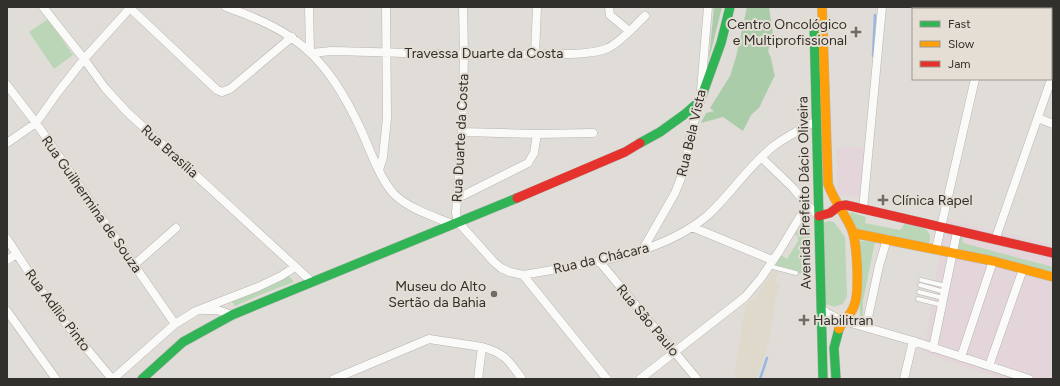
<svg xmlns="http://www.w3.org/2000/svg" width="1060" height="386" font-family="Figtree,sans-serif">
<rect width="100%" height="100%" fill="#e0ddd8"/>
<!-- commercial -->
<path fill="#e3d5d9" d="M837,147h28l-5,50 -23,-3z
M945,219l108,26v134h-51l-78,-26z"/>
<!-- industrial -->
<path fill="#ded9ca" d="M773,270l5,1 -3,11 5,1 -5,18 -5,35 -13,43h-23l11,-73 11,-10z"/>
<!-- green -->
<path fill="#bad6b7" d="M48,19l25,36 -19,14 -25,-37z
M851,212l15,5 -1,6 35,7 5,-7c11,3 30,4 24,20l-72,-12 -8,-16z
M806,220l2,1 2,2 1,48 -1,4 -2,1 -35,-11 8,-10 6,4 11,-18v-4l-3,-3 8,-12z
M829,221l5,1 11,15 2,59 -4,8 -9,3 -8,-3 -4,-81z
M954,236l9,2v5l90,24v9l-98,-25z
M860,241l15,1 -12,59v15l-3,1 -3,-73z
M289,276l5,6 -27,10 -32,14 -4,-5z"/>
<!-- forest -->
<path fill="#abcca8" d="M714,7h8l-13,52z
M747,7h22l4,27 -1,6 -4,11 3,7 3,15 1,2 -16,33 -8,7 -8,16 -20,-14 -22,6 5,-10 8,-2 -4,-3 20,-32 6,-19z"/>
<g fill="none" stroke-linecap="round" stroke-linejoin="round">
<!-- stream -->
<path stroke="#99b7e3" stroke-width="2.5" d="M873,56l2,-41
M760,379l7,-21"/>
<!-- lane casing -->
<g stroke="#b8b5b2" stroke-width="5">
<path id="lane" d="M769,266l27,7
M921,280l25,6
M920,285l25,7
M919,292l24,6
M918,299l24,6"/>
</g>
<!-- street casing -->
<g stroke="#b8b5b2" stroke-width="9">
<path id="street" d="M43,7l41,52 21,29 22,24 185,170
M226,7c23,8 46,17 66,31 33,22 54,59 70,94 8,18 18,47 32,62 15,15 39,22 58,30
M309,7l1,45
M463,7l1,48 -2,77 -6,81 2,9 36,40 7,6 9,4 13,3c60,-11 136,-18 185,-60 23,-21 42,-51 67,-70 7,-5 14,-9 21,-13 6,-4 13,-9 21,-10
M609,7l1,8 19,16
M956,7l9,2
M130,8l87,82 5,2 8,-3 62,-52
M992,9v-2
M1051,28l2,1
M312,53l19,-2c72,1 142,6 214,3 17,0 47,1 63,-6 14,-7 26,-22 37,-32
M535,55l2,-48
M7,85l29,38 139,201
M701,90l7,-83
M1038,118l15,6
M462,132l75,2 56,-1
M7,143l29,-20 22,-31 26,-33 47,-52
M762,158l31,30 14,17
M379,170l4,-13 4,-39 -1,-111
M458,198l70,-35 6,-10 3,-19
M863,209l19,-202
M692,227l80,33
M7,239l29,44 17,25 59,71
M995,240l58,-166
M643,249l32,-56 6,-15 4,-11 5,-30 10,-36
M936,249l39,-170
M7,260l10,-6
M599,261l98,118
M134,265l42,-37
M523,275l84,104
M821,308l6,5 17,8 69,20 116,38
M203,310h14l15,5
M7,311l49,68
M866,327l13,-61 8,-27
M482,347c23,6 27,14 40,32
M933,348l24,-116
M961,357l32,-96
M989,366l34,-97
M113,379l62,-55 21,-13 62,-24 23,-11 14,-9
M334,379l95,-40 53,8 -4,32
M640,379l105,-82 16,-19 19,-28 27,-45 12,11
M904,379l9,-38"/>
</g>
<!-- fast casing -->
<g stroke="#b8b5b2" stroke-width="10">
<path id="fast" d="M814,24l9,355
M640,143l20,-11 25,-18 15,-13 21,-58 9,-36
M142,379l41,-37 49,-27 285,-117
M836,379l-2,-31 5,-19"/>
</g>
<!-- slow casing -->
<g stroke="#b8b5b2" stroke-width="10">
<path id="slow" d="M822,7l6,177c6,17 17,30 24,46 5,14 8,62 2,76 -3,9 -11,15 -15,23
M853,233l140,28 60,16"/>
</g>
<!-- jam casing -->
<g stroke="#b8b5b2" stroke-width="10">
<path id="jam" d="M517,198l108,-46 15,-9
M819,216l11,-3 9,-7 7,-1 207,48"/>
</g>
<!-- lane -->
<use href="#lane" stroke="#fafaf9" stroke-width="4"/>
<!-- street -->
<use href="#street" stroke="#fafaf9" stroke-width="8"/>
<!-- fast -->
<use href="#fast" stroke="#30b455" stroke-width="9"/>
<!-- slow -->
<use href="#slow" stroke="#ff9f0a" stroke-width="9"/>
<!-- jam -->
<use href="#jam" stroke="#e5322d" stroke-width="9"/>
</g>
<!-- markers -->
<g fill="#6f6d69" stroke="#e4ded5" stroke-width="1.5">
<path d="M854 26h4v4h4v4h-4v4h-4v-4h-4v-4h4z"/>
<path d="M881 194h4v4h4v4h-4v4h-4v-4h-4v-4h4z"/>
<circle cx="494" cy="294" r="4"/>
<path d="M802 314h4v4h4v4h-4v4h-4v-4h-4v-4h4z"/>
</g>
<g text-anchor="middle" stroke-width="4" stroke-linejoin="round" paint-order="stroke">
<!-- poi labels -->
<g font-size="14" fill="#32302d" stroke="#e4ded5" text-anchor="end">
<text x="847" y="29">Centro Oncológico<tspan x="847" dy="16">e Multiprofissional</tspan></text>
<text x="892" y="205" text-anchor="start">Clínica Rapel</text>
<text x="486" y="291">Museu do Alto<tspan x="486" dy="16">Sertão da Bahia</tspan></text>
<text x="813" y="325" text-anchor="start">Habilitran</text>
</g>
<!-- street labels -->
<g font-size="14" fill="#32302d" stroke="#e4ded5">
<text x="484" y="58">Travessa Duarte da Costa</text>
<text transform="translate(691 133) rotate(-77)" y="5">Rua Bela Vista</text>
<text transform="translate(460 138) rotate(-87)" y="5">Rua Duarte da Costa</text>
<text transform="translate(170 151) rotate(42)" y="5">Rua Brasília</text>
<text transform="translate(804 193) rotate(-91)" y="5">Avenida Prefeito Dácio Oliveira</text>
<text transform="translate(92 204) rotate(55)" y="5">Rua Guilhermina de Souza</text>
<text transform="translate(601 258) rotate(-13)" y="5">Rua da Chácara</text>
<text transform="translate(58 310) rotate(53)" y="5">Rua Adílio Pinto</text>
<text transform="translate(648 320) rotate(50)" y="5">Rua São Paulo</text>
</g>
</g>
<!-- border -->
<rect width="1060" height="386" fill="none" stroke="#32302d" stroke-width="16"/>
<!-- legend -->
<rect x="912" y="8" width="140" height="72" fill="#e4ded5" stroke="#9d9892"/>
<rect x="920" y="21" width="20" height="6" fill="#30b455" stroke="#9d9892"/>
<text x="948" y="28" font-size="12" fill="#32302d">Fast</text>
<rect x="920" y="41" width="20" height="6" fill="#ff9f0a" stroke="#9d9892"/>
<text x="948" y="48" font-size="12" fill="#32302d">Slow</text>
<rect x="920" y="61" width="20" height="6" fill="#e5322d" stroke="#9d9892"/>
<text x="948" y="68" font-size="12" fill="#32302d">Jam</text>
</svg>
